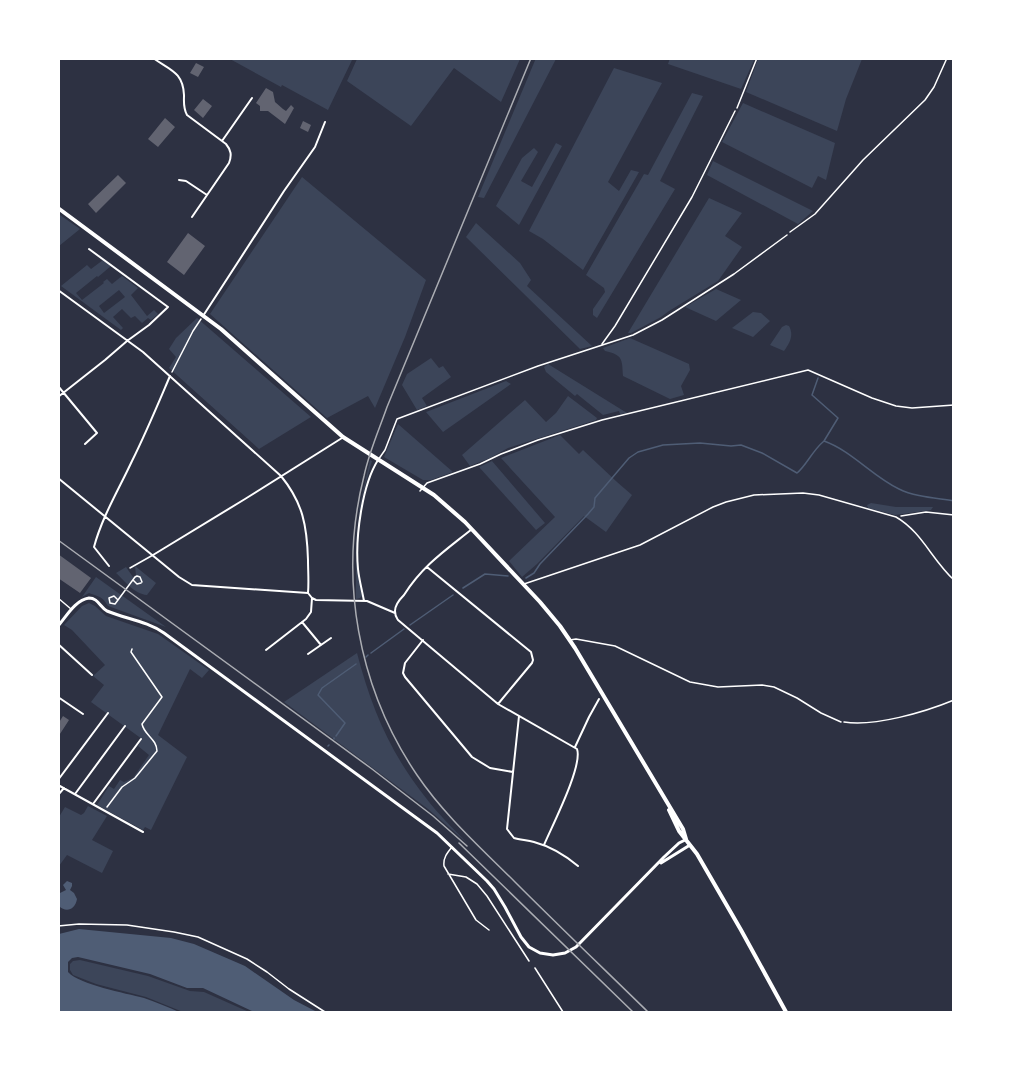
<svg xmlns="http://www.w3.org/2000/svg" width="1012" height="1071" font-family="Overpass,sans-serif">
<rect width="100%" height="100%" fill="#2d3142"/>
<!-- green -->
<path fill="#3c4559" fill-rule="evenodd" d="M536,58l20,1 -72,139 -6,-1z
M670,58h79l5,2 -13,29 -73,-25z
M348,59l4,1 -24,50 -46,-25 -1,2 -51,-28z
M357,59v-1l163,1 -19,43 -47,-34 -43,58 -64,-45z
M758,59h104l-16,40 -9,32 -91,-39z
M614,68l48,15 -54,99 11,9 12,-21 8,2 -56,98 -40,-31 -14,-8z
M692,93l11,3 -43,85 15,8 -78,129 -4,-3v-6l12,-17 -1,-4 -18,-13 58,-101 4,1z
M743,103l92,40 -9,37 -8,-4 -6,12 -90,-46z
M556,143l6,3 -43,79 -23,-19 26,-48 12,-10 4,4 -17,29 11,6z
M713,161l100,50 -15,13 -91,-49z
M302,177l124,103 -21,57 -30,71 -7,-12 -41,22 -117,-104z
M709,198l33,15 -17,23 17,11 -24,34 -49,30 -8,6 -30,16h-3z
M60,215l20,14 -21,17v-30z
M476,223l44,40 11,17 -4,6 65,60 -12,3 -114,-112z
M103,260l8,6 -13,11 -1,-1 -21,17 6,7 22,-17 -1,-1 4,-3 5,5 10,-8 16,12 -7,7 16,21 7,-6 4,4 -7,6 -3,-2 -6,5 -7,-7 -4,2 -9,-9 -9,8 10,11 -2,2 -60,-44 26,-21 4,4zM119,290l6,7 -21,16 -5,-7z
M716,289l25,11 -25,21 -31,-14z
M753,312l8,1 9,8 -17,16 -21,-9z
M197,318l114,99 -52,32 -90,-81 7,-11 -7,-8 7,-11z
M786,325l3,1c5,9 1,17 -5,25l-14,-6 12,-18z
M630,338l59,26 1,6 -9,16 3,9 -14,4 -47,-23c-1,-17 0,-21 -18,-25l-2,-3z
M431,358l8,10 4,-2 8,11 -29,21 5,8 -10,4 -15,-25 5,-11z
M548,364l79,49 -7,1 -1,-3 -16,4 -26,-21 -2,2 -29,-24 -2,-5z
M506,381l5,3 -68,48 -17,-20z
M568,396l29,22 -1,2 -88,28 -18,10 -20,8 -8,-11 63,-55 21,22 10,-9z
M398,424l55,48 -22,8h-8l-39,-23z
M560,435l19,19 4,-4 34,32 15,13 -26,37 -22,-16 -47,48 -15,13 -13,-16 46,-44 -54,-59z
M370,460l2,1c-9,29 -17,66 -16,97 1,13 4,25 6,38l-2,2 -4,1v-61l4,-33z
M492,461l53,62 -9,7 -57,-63z
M871,503l25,4h37l-2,3 -36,5 -27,-7 -1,-3z
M135,566l21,17 -9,12c-13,-1 -22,-14 -31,-22l10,-6 7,10 3,-2z
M96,577l70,50 -58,-21c-6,-10 -9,-9 -19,-13l-7,4z
M89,603l6,3 11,10 52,18 51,36 -7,8 -12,-9 -32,66 29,22 -36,73 -6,-3 -2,3 -46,-25 12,-19 5,3 6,-9 4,2 9,-4 16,-23 -11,-9 4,-7 -51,-37 13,-17 -11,-9 12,-11 -33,-35 -8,-5 18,-19z
M357,653c14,54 33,100 69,145 12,16 27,30 41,45l-39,-34 -144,-107z
M88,806l19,10 -15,24 21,11 -11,22 -35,-18 -8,11v-49l6,-10 16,8 3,-2z
M80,960l68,16 42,15 14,1 45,20h-66l-37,-15 -50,-13 -23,-9 -3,-5v-6l3,-3z"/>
<!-- water -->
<path fill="#4f5d75" d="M67,881l5,2v3l-2,4 4,3 3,6c-2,11 -11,14 -18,7l-1,-12 8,-4 -3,-5z
M79,929l92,9 23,6 51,22 49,34 23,12h-63l-51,-24h-16l-37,-14 -72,-17 -6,1 -4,4v10c12,13 57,21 76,26 12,4 24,9 35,14h-120v-78z"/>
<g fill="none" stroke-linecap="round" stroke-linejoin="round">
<!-- stream -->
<path stroke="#4f5d75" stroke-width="1.5" d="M818,378l-6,17 26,23 -14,23
M526,578l8,-5 6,-9 48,-50 6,-7 1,-9 34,-40 9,-6 25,-7 37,-2 31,3 10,-1 21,8 35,20c9,-7 15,-22 27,-32 28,10 48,35 75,48 16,8 37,9 55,12
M463,588l22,-14 23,2
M410,625l43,-30
M371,653l33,-24
M366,657l2,-2
M336,736l9,-13 -27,-28 4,-7 34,-24
M334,739v-1
M328,746l1,-1"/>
</g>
<!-- building -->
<path fill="#626471" d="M196,63l8,4 -6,10 -8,-4z
M266,88l7,4 2,10 8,7 3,2 5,-6 3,3 -9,16 -17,-13h-8v-5l-4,-3z
M203,99l9,7 -9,12 -9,-8z
M165,118l10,9 -17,20 -10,-8z
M303,121l8,4 -3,7 -8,-4z
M118,175l8,8 -30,30 -8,-9z
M188,233l17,13 -21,29 -17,-13z
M58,554l33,24 -11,15 -22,-15z
M63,716l6,4 -11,17v-13z"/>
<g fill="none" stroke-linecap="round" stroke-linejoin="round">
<!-- path -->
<path stroke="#fff" stroke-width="1.5" d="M737,108l20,-50
M790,232l25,-18 48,-54 62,-60 9,-13 13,-29
M172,372l21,-41 8,-12
M901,516l25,-4 28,3
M133,580l4,4 4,-1
M109,598l1,5 5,1 20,-27 2,-1 3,1 2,5
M109,598l5,-2 3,3
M844,722c30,5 81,-10 110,-22
M107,807l15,-20 13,-9 22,-27c0,-12 -13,-16 -15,-27l20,-27 -31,-45 1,-3
M58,926l21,-2 48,1 47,7 24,5 49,22 20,13 22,17 36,23"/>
<!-- service -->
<path stroke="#fff" stroke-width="1.5" d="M602,344l13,-18 77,-129 43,-86
M378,460l7,-10 12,-31 141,-53 95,-31 29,-15 72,-46 53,-39
M420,491l7,-8 53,-19 21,-10 37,-14 64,-20 206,-50 64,28 24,8 16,2 42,-3
M130,568l23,-13
M524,584l116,-39 73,-38 13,-5 28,-7 49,-2 16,2 77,22c26,15 36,43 58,63
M58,598l13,11
M570,640l6,-1 39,7 75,36 28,5 44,-2 12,2 23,11 24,15 20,9
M452,847c-5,6 -9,11 -8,19l32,54 13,10
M448,874l18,3 11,7 10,12 42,65
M535,968l28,44"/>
<!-- minor -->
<path stroke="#fff" stroke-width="2" d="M153,58c17,12 30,14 31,37 0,7 -1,13 3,20l39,29c5,6 6,11 3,19l-37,54
M222,141l30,-43
M179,180l7,1 21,14
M58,290l85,62 138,124c22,27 26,50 27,84 0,11 1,22 0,33l4,5 -1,14 -5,7 -40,31
M203,316l81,-125 31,-44 10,-25
M58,386l39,47 -12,11
M58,397l47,-37 22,-19 22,-16 19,-18 -79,-58
M58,478l121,99 13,8 116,8
M472,529c-26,21 -49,36 -68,66 -4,4 -9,10 -9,16 0,5 1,6 3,9l100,84 79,45c6,17 -25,77 -33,96
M153,555l92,-56 97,-61
M109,566l-15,-19c8,-30 25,-58 38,-86 14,-28 26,-57 38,-85
M427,567l104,85 2,8 -1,3 -34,41
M312,598l4,2 51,1 28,12
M364,601c-2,-11 -5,-22 -6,-32 -3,-31 4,-84 20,-109
M302,622l19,23
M423,640l-18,23 -2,10 2,4 67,80 18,11 23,4
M58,644l34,31
M308,654l23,-16
M58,697l25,17
M519,716l-12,113 7,9c6,2 13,2 20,4 15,4 32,14 44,24
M575,747l14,-30 10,-18
M58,780l50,-67
M58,785l85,47
M75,794l50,-68
M58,795l6,-7
M93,804l48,-65"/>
<!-- tertiary -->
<path stroke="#fff" stroke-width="3" d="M58,626c8,-9 17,-26 31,-28 9,0 11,9 18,13 19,8 40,10 57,22l273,200 50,48 7,8 11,18 16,30 8,10 11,6 13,2 12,-2 11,-6 88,-90 15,-14 6,-3
M661,863l29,-18"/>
<!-- primary -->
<path stroke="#fff" stroke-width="4" d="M58,208l163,121 122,108 91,58 31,27 75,80 20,24 15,22 108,181 3,10
M669,810l10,21 18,23 44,76 45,82"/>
<!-- rail -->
<path stroke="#abadb3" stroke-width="1.5" d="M531,58l-144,349c-8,23 -18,45 -23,69 -26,102 -6,212 53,299 27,40 64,73 98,107 44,44 89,87 133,130
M58,540l314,229 61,47 34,30
M459,843l174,169"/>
</g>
<!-- border -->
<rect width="1012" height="1071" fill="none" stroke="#ffffff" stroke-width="120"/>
</svg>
